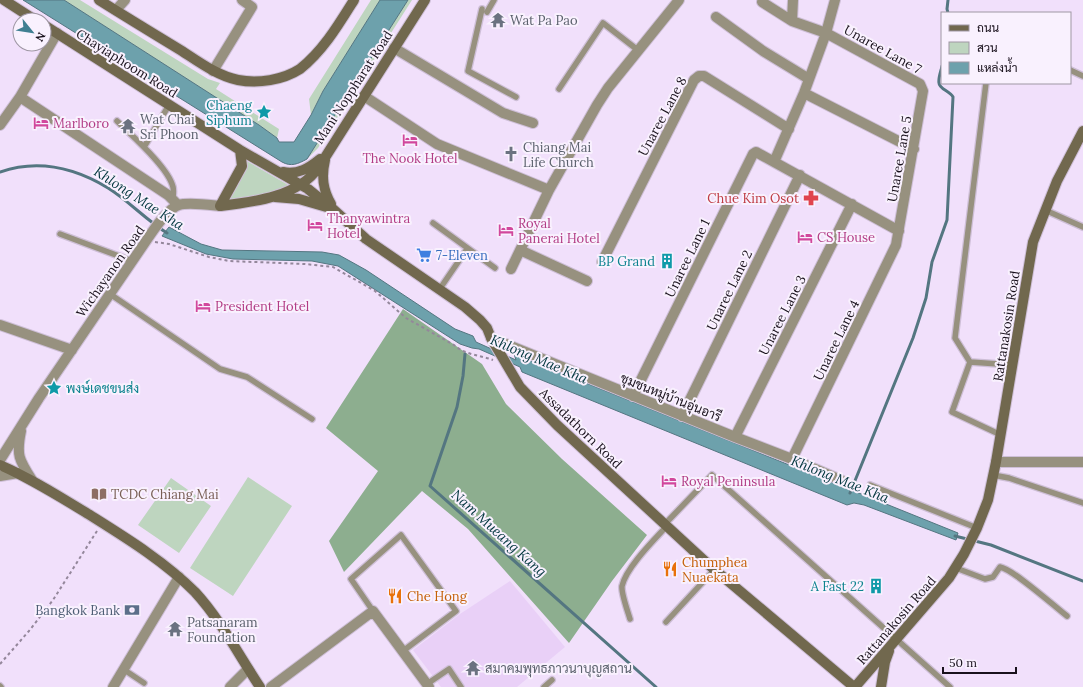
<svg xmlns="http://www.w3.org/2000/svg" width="1083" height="687" font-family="Lora,Sarabun,serif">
<rect width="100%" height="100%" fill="#f1e0fb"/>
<!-- built -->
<path fill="#e9d0f7" d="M510,581l55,66 -48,40h-76l-28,-37 47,-36z"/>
<!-- green -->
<path fill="#bed5bf" d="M64,0h16l128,79 12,4 -4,6 63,40 -2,9 -18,-13z
M371,0h9l-57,91 -12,24 -2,-16z
M408,0h4l-94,148 -11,11z
M245,160l45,26 -36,12 -28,4z
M248,477l44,29 -59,90 -43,-28z
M171,478l40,28 -32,47 -41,-28z"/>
<!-- forest -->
<path fill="#8dae8f" d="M403,309l79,55 24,40 56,55 85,76 -35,46 -43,62 -101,-114 -46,-38 -78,81 -15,-31 49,-70 -52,-43z"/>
<!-- water -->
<path fill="#6da1ac" stroke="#547681" d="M23,0h41l195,125 18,13 2,4h15l17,-27 12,-24 57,-91h28l-101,159c-9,5 -16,8 -25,3z
M169,227l32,17 21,6 100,2 17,3 27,15 89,59 18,7 3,6 40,18 -2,-6 444,179 -2,7 -92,-35 -10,-2 -7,2 -325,-133 -2,-5 -41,-18 -7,-1 -12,-4 -122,-78 -26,-5 -79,-2 -27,-5 -44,-18 3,-4z"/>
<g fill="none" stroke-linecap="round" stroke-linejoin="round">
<!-- stream -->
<path stroke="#547681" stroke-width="3" d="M948,0l-1,9 1,4
M0,172c38,-13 75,-4 108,16 21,13 38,32 59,45
M465,354l-2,22 -6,31 -27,79 226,201
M850,493l63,-155 13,-40 6,-36 15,-42 6,-123c-3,-6 -14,-8 -14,-14 -1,-5 2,-12 3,-17
M955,536l36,9 92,36"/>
<!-- lane casing -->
<g stroke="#cebfd7" stroke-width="8">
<path id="lane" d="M482,9l-14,62 48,26
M487,12l7,-12
M1070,70l13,6
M559,89l44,-66 36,28
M117,121c15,15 51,46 56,66 1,4 0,8 0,12
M144,147l25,-42
M1045,210l38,17
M433,223l62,45
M60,234l72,27
M439,290l28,-41
M110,294l110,75 27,8 65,42
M970,362l-15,-24 31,-255
M1001,435l-49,-23 18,-50 43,3
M993,475l16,3 74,25
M870,485l107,43
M664,525l48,-50 238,212
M956,568l29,11 8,-2 7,-10c13,2 54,39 67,49
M373,611l-22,-32 50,-44 55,76 -53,40
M630,619c-2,-7 -9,-26 -8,-33 4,-18 31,-45 44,-59
M666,622l48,-52
M123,669l21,14
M427,684l22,-15 12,18
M0,686l1,1
M544,687l8,-7"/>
</g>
<!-- street casing -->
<g stroke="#cebfd7" stroke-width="12">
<path id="street" d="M762,2l30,19 34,12 94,51 3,7 -27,154 -104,214
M116,10l9,-10
M716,17l47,34 46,28
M792,21l1,-21
M394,48l109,65 30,10
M213,71l39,-64 -10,-7
M804,93l110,56
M364,96l73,48 112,46
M20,97l148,98 10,10
M0,125l20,-28 37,-64
M774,162l30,-69 22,-60 9,-33
M520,250l67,31
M602,262l92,-182 5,-4h5l85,53
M511,269l38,-79 48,-85 11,-17 71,-88
M0,325l72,25
M491,338l244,99 57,22 49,21
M633,396l120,-242 3,-2 143,79
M682,416l118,-241
M21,431c-5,24 -2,29 11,49
M735,437l117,-233
M0,460l39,-62 109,-160c7,-10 19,-29 31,-33 9,-3 31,0 41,1
M996,462h87
M0,476l18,-3
M113,687l66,-110
M230,687l18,-18
M271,687l102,-76 56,76"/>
</g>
<!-- secondary casing -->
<g stroke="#cebfd7" stroke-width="12">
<path id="secondary" d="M4,0l31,20
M99,0c27,17 55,34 83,51 17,11 36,25 56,29 20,4 45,0 62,-11 23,-18 39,-45 54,-69
M44,25l196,125 68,39 26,21 32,29 99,68 15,13 7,8 4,10 29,49 37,38 152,140 145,122
M325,160c-4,17 -2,30 6,44
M283,172c15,3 26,-4 37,-13
M275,197l24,2 31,9
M220,206c34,-4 78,-9 99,-39l106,-167
M220,206l22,-40 -2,-16
M0,465c30,13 57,30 85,47 38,24 78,48 110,80 25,27 45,65 65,95
M855,687l94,-109 15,-24 13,-26 11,-28 8,-38 37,-220 24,-61 26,-50
M881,687l4,-25 4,-11"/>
</g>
<!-- path -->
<path stroke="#94879b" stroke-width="2" stroke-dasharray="3 3" stroke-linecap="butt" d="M155,242l14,2 40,13 20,4 76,3 28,3 42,24 31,27 48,27c11,10 26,10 39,15
M0,664l29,-33 24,-31 44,-69"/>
<!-- lane -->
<use href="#lane" stroke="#97917f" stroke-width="5.5"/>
<!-- street -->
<use href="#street" stroke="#97917f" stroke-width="10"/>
<!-- secondary -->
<use href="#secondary" stroke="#71684e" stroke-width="10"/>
</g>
<!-- icons -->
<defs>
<g id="temple-bare" transform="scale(1.2)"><path d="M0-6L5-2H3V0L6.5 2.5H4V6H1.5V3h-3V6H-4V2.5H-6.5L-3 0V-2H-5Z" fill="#6b7280" stroke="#f9f1fe" stroke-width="2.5" paint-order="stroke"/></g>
<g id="sight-bare" transform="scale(1.2)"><path d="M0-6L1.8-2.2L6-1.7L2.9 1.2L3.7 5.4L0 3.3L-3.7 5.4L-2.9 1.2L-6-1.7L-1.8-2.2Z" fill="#0f9aa8" stroke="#f9f1fe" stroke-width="2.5" paint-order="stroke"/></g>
<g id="hotel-bare" transform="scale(1.2)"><path d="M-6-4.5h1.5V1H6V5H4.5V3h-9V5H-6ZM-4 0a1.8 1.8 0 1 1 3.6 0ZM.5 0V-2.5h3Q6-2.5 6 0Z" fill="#d1479c" stroke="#f9f1fe" stroke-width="2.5" paint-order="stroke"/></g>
<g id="church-bare" transform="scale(1.2)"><path d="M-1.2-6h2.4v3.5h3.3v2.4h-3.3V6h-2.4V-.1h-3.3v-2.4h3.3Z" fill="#6b7280" stroke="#f9f1fe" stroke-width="2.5" paint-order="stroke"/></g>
<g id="pharmacy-bare" transform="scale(1.2)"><path d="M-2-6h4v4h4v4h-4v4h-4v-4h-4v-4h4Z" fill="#e0444e" stroke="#f9f1fe" stroke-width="2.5" paint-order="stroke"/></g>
<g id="supermarket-bare" transform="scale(1.2)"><path d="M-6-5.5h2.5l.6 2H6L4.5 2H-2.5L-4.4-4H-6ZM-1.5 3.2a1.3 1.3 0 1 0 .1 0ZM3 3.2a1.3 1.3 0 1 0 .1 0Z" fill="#3f7fe0" stroke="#f9f1fe" stroke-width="2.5" paint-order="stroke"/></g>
<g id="building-bare" transform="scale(1.2)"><path d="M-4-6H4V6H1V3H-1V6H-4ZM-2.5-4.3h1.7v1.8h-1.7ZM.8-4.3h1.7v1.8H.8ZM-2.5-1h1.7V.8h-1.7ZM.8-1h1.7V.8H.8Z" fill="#0f9aa8" stroke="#f9f1fe" stroke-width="2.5" paint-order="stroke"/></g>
<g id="library-bare" transform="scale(1.2)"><path d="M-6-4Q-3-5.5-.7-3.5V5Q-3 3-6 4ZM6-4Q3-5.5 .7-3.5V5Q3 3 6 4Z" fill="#8d6e63" stroke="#f9f1fe" stroke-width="2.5" paint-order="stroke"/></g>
<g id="restaurant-bare" transform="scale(1.2)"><path d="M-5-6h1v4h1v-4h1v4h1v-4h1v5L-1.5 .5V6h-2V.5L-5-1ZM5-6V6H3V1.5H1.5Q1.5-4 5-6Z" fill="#e8710a" stroke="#f9f1fe" stroke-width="2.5" paint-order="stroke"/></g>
<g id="bank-bare" transform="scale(1.2)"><path d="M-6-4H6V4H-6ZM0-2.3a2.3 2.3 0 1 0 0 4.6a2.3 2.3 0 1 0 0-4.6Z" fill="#5c6f8a" stroke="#f9f1fe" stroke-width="2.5" paint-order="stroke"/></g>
</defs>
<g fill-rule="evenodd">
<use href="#temple-bare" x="498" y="20"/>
<use href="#sight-bare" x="264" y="112"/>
<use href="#hotel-bare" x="41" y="123"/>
<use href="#temple-bare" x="128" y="126"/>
<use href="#hotel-bare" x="410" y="140"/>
<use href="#church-bare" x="511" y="154"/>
<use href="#pharmacy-bare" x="811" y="198"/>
<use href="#hotel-bare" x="315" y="225"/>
<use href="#hotel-bare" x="506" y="230"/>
<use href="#hotel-bare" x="805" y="237"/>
<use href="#supermarket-bare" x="424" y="255"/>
<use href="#building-bare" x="667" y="261"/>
<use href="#hotel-bare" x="203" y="306"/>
<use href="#sight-bare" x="54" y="388"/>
<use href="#hotel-bare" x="669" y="481"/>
<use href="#library-bare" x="99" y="494"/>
<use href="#restaurant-bare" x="670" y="569"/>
<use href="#building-bare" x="876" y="586"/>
<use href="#restaurant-bare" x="395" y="596"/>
<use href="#bank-bare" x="132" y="610"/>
<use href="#temple-bare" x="175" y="629"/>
<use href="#temple-bare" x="473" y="668"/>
</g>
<g text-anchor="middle" stroke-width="4" stroke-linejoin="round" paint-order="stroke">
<!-- worship labels -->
<g font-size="13" fill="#5b616d" stroke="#f9f1fe" text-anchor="start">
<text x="510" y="25">Wat Pa Pao</text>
<text x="140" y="124">Wat Chai<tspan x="140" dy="15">Sri Phoon</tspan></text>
<text x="523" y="152">Chiang Mai<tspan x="523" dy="15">Life Church</tspan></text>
<text x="187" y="627">Patsanaram<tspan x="187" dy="15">Foundation</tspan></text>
<text x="485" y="673">สมาคมพุทธภาวนาบุญสถาน</text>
</g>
<!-- street labels -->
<g font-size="13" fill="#19111c" stroke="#f9f1fe">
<text transform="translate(883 49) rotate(29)" y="5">Unaree Lane 7</text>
<text transform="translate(127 63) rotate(32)" y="5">Chayiaphoom Road</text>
<text transform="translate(353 87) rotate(-57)" y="5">Mani Noppharat Road</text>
<text transform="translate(662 116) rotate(-62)" y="5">Unaree Lane 8</text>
<text transform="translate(899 159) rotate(-80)" y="5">Unaree Lane 5</text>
<text transform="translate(687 258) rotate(-64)" y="5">Unaree Lane 1</text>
<text transform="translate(110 271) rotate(-55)" y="5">Wichayanon Road</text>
<text transform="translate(729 290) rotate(-64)" y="5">Unaree Lane 2</text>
<text transform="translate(782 315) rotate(-63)" y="5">Unaree Lane 3</text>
<text transform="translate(1006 326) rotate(-81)" y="5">Rattanakosin Road</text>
<text transform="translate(836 340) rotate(-64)" y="5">Unaree Lane 4</text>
<text transform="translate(671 397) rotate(22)" y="5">ชุมชนหมู่บ้านอุ่นอารี</text>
<text transform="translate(581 428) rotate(44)" y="5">Assadathorn Road</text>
<text transform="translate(896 620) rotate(-49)" y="5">Rattanakosin Road</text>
</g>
<!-- culture labels -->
<g font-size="13" fill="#0d838f" stroke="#f9f1fe" text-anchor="end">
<text x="252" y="110">Chaeng<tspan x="252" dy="15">Siphum</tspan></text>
<text x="655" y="266">BP Grand</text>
<text x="66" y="393" text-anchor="start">พงษ์เดชขนส่ง</text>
<text x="864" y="591">A Fast 22</text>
</g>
<!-- hotel labels -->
<g font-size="13" fill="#b23c85" stroke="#f9f1fe" text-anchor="start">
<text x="53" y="128">Marlboro</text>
<text x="410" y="163" text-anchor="middle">The Nook Hotel</text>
<text x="327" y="223">Thanyawintra<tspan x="327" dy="15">Hotel</tspan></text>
<text x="518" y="228">Royal<tspan x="518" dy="15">Panerai Hotel</tspan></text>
<text x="817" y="242">CS House</text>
<text x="215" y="311">President Hotel</text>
<text x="681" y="486">Royal Peninsula</text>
</g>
<!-- health labels -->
<g font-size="13" fill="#be3a42" stroke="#f9f1fe" text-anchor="end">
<text x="799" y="203">Chue Kim Osot</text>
</g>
<!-- shop labels -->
<g font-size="13" fill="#366cbe" stroke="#f9f1fe" text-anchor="start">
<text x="436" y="260">7-Eleven</text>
</g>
<!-- education labels -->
<g font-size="13" fill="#785e54" stroke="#f9f1fe" text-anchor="start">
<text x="111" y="499">TCDC Chiang Mai</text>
</g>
<!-- food labels -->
<g font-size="13" fill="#c56008" stroke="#f9f1fe" text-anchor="start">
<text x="682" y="567">Chumphea<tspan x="682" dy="15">Nuaekata</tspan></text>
<text x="407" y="601">Che Hong</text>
</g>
<!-- service labels -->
<g font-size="13" fill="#4e5e75" stroke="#f9f1fe" text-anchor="end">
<text x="120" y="615">Bangkok Bank</text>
</g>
<!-- water labels -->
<g font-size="14" font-style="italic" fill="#00353d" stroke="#f9f1fe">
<text transform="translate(139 198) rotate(33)" y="5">Khlong Mae Kha</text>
<text transform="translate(539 359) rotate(23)" y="5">Khlong Mae Kha</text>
<text transform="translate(840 479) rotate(22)" y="5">Khlong Mae Kha</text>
<text transform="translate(499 533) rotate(42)" y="5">Nam Mueang Kang</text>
</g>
</g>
<!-- legend -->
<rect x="941" y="12" width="130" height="72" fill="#f9f1fe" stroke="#9f97a4"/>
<rect x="949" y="25" width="20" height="6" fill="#71684e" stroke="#9f97a4"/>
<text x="977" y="32" font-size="12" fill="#19111c">ถนน</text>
<rect x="949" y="42" width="20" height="12" fill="#bed5bf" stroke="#9f97a4"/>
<text x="977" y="52" font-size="12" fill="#19111c">สวน</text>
<rect x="949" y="62" width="20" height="12" fill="#6da1ac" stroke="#9f97a4"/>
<text x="977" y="72" font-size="12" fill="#19111c">แหล่งน้ำ</text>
<!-- north arrow -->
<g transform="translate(32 32) rotate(120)"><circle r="19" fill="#f9f1fe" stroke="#9f97a4"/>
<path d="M0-3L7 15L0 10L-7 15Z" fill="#3f7f92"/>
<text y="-6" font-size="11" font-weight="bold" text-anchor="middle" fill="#19111c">N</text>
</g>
<!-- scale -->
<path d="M943 667v6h73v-6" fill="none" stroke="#19111c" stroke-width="2"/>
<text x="949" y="667" font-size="12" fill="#19111c" stroke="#f9f1fe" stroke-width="3" paint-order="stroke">50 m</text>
</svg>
